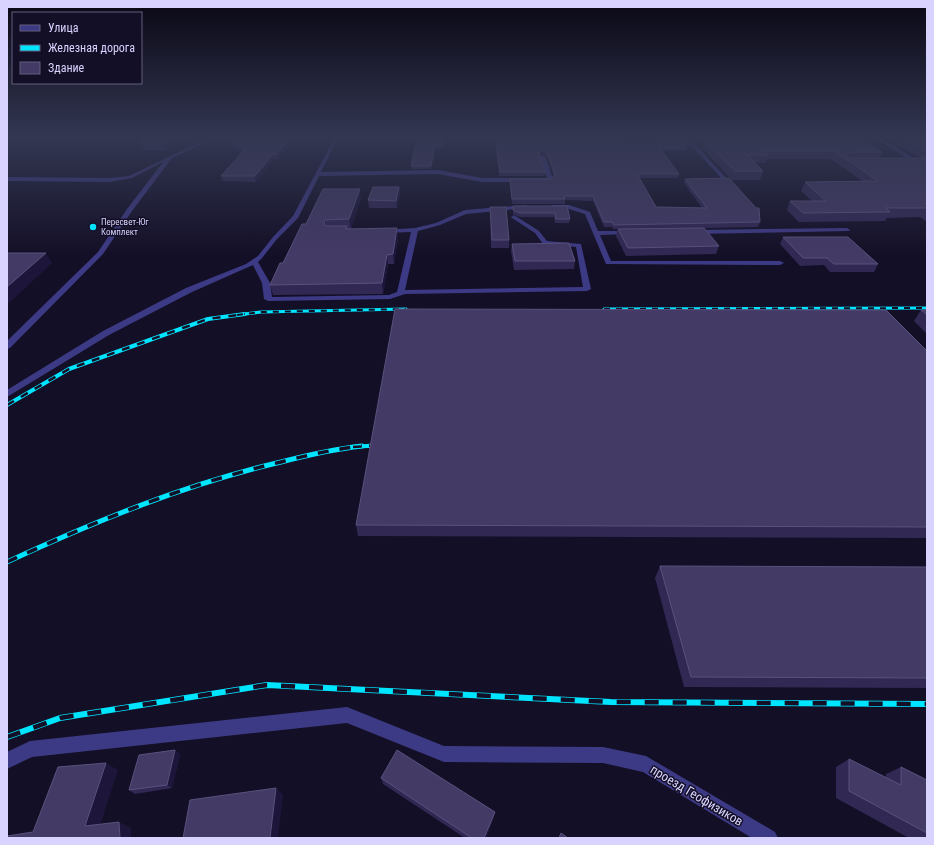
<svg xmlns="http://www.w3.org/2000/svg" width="934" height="845" font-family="'Roboto Condensed',sans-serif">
<rect width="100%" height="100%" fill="#130f26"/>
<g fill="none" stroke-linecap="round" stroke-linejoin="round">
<!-- minor -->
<path fill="#3d3a85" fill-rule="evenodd" d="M210,137h6l-44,21 -40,53 -29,43 -93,94 -3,1v-8l91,-89 29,-43 36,-47 -31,16 -22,4 -103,-1v-4l103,1 19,-2z
M335,137h4l-18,35 117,-2 44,8h65l-7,-21 3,-2 3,2 7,23 -3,2h-68l-44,-8 -119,2 -21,42 -21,21 -15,19 -4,4 12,21 2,14 117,-2 8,-3 14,-60 -27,1 -3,-2 1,-1 33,-2 21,-5 29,-13 60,-5 2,1v2l-61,6 -26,11 -22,6 -13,59 178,-3 -7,-40 -33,-3 -8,-11 -23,-15 -1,-1 3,-2 25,16 8,10 34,3 10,45 -4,2 -182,3 -15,5 -122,2 -4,-2 -2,-16 -9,-18 -61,27 -83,43 -102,62v-7l96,-59 83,-43 60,-24 12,-8 15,-19 20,-21z
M676,137h4l5,6h9l33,36v2h-13v-2l7,-1 -30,-33h-9z
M874,137h5l43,26 -9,1v-2z
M553,205h16l21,7 8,19h34v2l-2,1 -30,1 11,26h169l4,2 -4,2 -174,-1 -21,-50 -16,-5 -18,-1v-2z
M847,228l3,2 -1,1 -155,3 -3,-2 3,-2z
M347,707l97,39 159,1 43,9 129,76 3,6h-26l-109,-66 -40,-9 -159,-1 -97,-39 -315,34 -25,12v-17l23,-11z"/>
<!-- rail-far3 casing -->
<g stroke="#00e5ff" stroke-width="3">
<path id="rail-far3" d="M604,309l323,-1
M237,315l24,-3 145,-3"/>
</g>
<!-- rail-far2 casing -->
<g stroke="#00e5ff" stroke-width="4">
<path id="rail-far2" d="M7,405l62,-36 139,-50 37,-5
M353,447l28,-2"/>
</g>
<!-- rail-far1 casing -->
<g stroke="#00e5ff" stroke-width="5">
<path id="rail-far1" d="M7,562c89,-41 179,-78 274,-100 27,-7 54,-13 81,-16"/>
</g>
<!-- rail casing -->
<g stroke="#00e5ff" stroke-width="6">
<path id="rail" d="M7,737l53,-19 207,-33 344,17 316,2"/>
</g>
<!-- rail-far3 -->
<use href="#rail-far3" stroke="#130f26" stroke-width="2" stroke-dasharray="6" stroke-linecap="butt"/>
<!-- rail-far2 -->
<use href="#rail-far2" stroke="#130f26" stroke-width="2.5" stroke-dasharray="8" stroke-linecap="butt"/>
<!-- rail-far1 -->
<use href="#rail-far1" stroke="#130f26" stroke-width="3.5" stroke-dasharray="11" stroke-linecap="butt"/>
<!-- rail -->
<use href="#rail" stroke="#130f26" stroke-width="4.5" stroke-dasharray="14" stroke-linecap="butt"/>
</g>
<!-- wall -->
<path fill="#312854" d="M191,137l-27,13h-20l-3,-6z
M444,137l-1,11h-8l-4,21h-20v-3z
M495,137h125l5,7 33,1 -6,-8h25l4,7 6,4v2h-26l18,24 -1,4h-39l17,29 46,1 -18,-25 1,-4 75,43 -2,5 -54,1 15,18 -3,8 -90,2 -10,-20 2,-7h-5l-1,-2h-8l-11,-26 -28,-1v4h-53l-2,-20v-5h40l4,-2 -7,-20 -3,-3 -4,2 5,16v4h-46z
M710,137h147l25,15 -3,6h42l-25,-14 3,-7h28v85l-7,-5 -33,1 -2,3 -86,1 -12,-12 3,-9h22l-11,-10 4,-9 57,-1 -31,-22h-64l-2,4h-10l8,8 -3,9h-28l-30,-32 2,-8h10z
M272,138l2,3h15l1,5 -13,13h-3l-18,23 -33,-1 -2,-5 22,-24 -10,-5 -1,-4z
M399,187l1,7 -3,14h-28l-1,-8z
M361,198l-10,31 47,9 -4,26h-6l-5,30 -110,1 -3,-10 36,-61z
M513,206h54l3,13 -1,4h-14l-1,-6h-34l-7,-3z
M490,207l19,33v8h-18z
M783,237l95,27 -4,8h-44l-6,-7 -24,1 -20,-22z
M512,244l63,17 -1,8 -60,1 -3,-19z
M921,310h6v24l-13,-13z
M927,351v187l-569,-2 -2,-11z
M660,566l267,1v121l-243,-1 -29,-109z
M175,750l5,4 -8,34 -37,6 -6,-4z
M849,759l37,19v-4l15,-7 26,13v58h-18l-73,-40v-31z
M381,778l113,39 -8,21h-21l-82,-54z"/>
<!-- shaded-wall -->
<path fill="#1d163a" d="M176,137h15l-27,13 -3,-6z
M270,137h3l-1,1 1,2 1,-1 1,5 -6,-5z
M289,141l1,5 -13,13 -1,-5z
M435,145v3l-4,21v-3z
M544,150v4l-5,3v-4z
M851,152l-4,8 -1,-4z
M273,154l1,5 -18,23 -1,-6z
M399,187l1,7 -3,14 -1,-7z
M360,189l1,9 -10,31 -2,-10z
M325,220l2,10 -1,1 -2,-9z
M397,228l1,10 -4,26 -1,-10z
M46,253l6,10 -45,42v-18z
M387,255l1,9 -5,30 -1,-11z
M175,750l5,4 -8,34 -5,-3z
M106,763l12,7 -20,62 -13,-6z
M276,788l7,7 -5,43h-8z
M495,812l-1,5 -8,21h-2z
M119,822l12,6v10h-11z"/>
<!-- building -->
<path fill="#433a66" stroke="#5a527e" d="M150,137h26l-15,7h-20z
M232,137h38l-1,2h5l-2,2h17l-13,13h-3l-18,22h-34l25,-28 -14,-5z
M417,137h27l-1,8h-8l-4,21h-20z
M495,137h125l5,7h32l22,30h-42l19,33 51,1 -22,-29 44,-1 27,30h3l1,14 -146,3 -2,-3h-8l-11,-26h-29l1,3h-53l-2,-20h40l5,-4 -7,-22 -4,-3 -5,3 6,19h-45z
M654,137h23l4,7 6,4h-26z
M721,137h136l25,15h-31l-5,4 3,2h75l3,-2v53l-2,-1h-39l4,4 -87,1 -13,-12h36l-21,-19 73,-1 -44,-30h-70l4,4h-21l16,16h-28l-31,-31h20z
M902,137h25v14z
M373,187h26l-3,14 -28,-1z
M323,189h37l-11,30 -24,1 -1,2 1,3 2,1h20l-1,3 51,-1 -4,26 -6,1 -5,28 -112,2 10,-22h3l19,-39h4z
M513,206h54l3,13h-14l-1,-6h-35l-7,-3z
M490,207h16l3,33h-17z
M704,228l15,18 -91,2 -10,-19z
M783,237h65l30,27h-44l-7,-6h-24z
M569,243l6,18h-60l-3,-17z
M7,253h39l-39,34z
M395,309l491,1 41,41v176l-571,-2z
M921,310h6v5z
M660,566l267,1v111l-236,-1z
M175,750l-8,35 -38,5 10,-35z
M397,750l98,62 -11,26h-12l-91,-60z
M849,759l52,26v-18l26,13v53l-78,-42z
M106,763l-21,63 34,-4 1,16h-113v-2l26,-4 25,-65z
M276,788l-6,50h-87l7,-38z
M561,833l7,5h-9z"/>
<!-- sky -->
<linearGradient id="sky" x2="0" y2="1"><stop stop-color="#0a0815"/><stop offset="0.54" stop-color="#333752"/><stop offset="1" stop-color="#333752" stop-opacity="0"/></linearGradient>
<rect width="934" height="255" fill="url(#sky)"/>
<!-- markers -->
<circle fill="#00e5ff" stroke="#130f26" stroke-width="1.5" cx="93" cy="227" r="4"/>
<g text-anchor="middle" stroke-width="3" stroke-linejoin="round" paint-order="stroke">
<!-- far-poi labels -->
<g font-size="9" fill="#d9d4ff" stroke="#130f26" text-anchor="start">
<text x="101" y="225">Пересвет-Юг<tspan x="101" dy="10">Комплект</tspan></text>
</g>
<!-- near-street labels -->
<g font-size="13" fill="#d9d4ff" stroke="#130f26">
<text transform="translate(697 795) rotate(31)" y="5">проезд Геофизиков</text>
</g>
</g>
<!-- border -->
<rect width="934" height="845" fill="none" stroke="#d9d4ff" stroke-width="16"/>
<!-- legend -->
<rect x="12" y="12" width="130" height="72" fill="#130f26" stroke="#625e7d"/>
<rect x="20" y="25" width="20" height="6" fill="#3d3a85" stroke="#625e7d"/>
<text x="48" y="32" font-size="12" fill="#d9d4ff">Улица</text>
<rect x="20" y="45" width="20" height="6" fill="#00e5ff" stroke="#625e7d"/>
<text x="48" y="52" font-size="12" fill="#d9d4ff">Железная дорога</text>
<rect x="20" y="62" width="20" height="12" fill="#433a66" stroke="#625e7d"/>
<text x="48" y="72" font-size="12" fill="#d9d4ff">Здание</text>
</svg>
